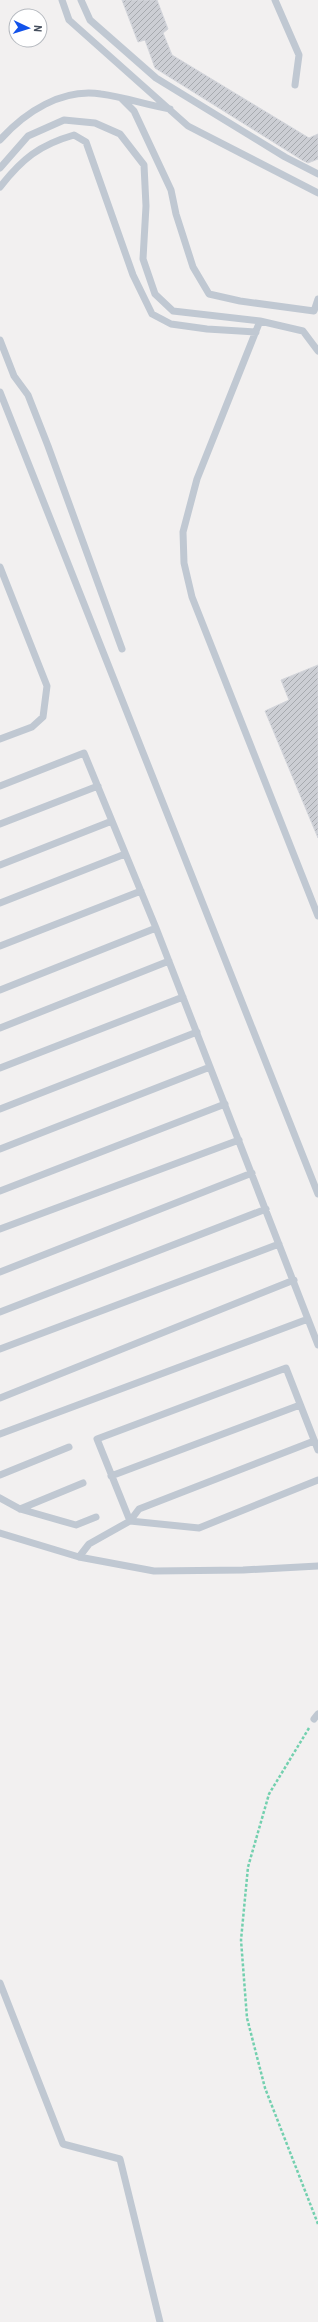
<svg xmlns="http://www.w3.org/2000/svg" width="318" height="2322" font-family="'Roboto Condensed',sans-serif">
<defs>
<pattern id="building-hatch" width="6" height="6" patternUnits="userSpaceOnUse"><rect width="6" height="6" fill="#ccced4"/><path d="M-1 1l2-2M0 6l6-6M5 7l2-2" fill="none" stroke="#a7aaaf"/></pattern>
</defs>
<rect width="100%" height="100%" fill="#f2f0f0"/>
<!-- building -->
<path fill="url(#building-hatch)" stroke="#d3d5db" d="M122,0h35l11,29 -5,4 9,22 137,83 9,-4v25l-10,4 -6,-3 -147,-92 -10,-28 -7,2z
M318,665v173l-53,-127 24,-11 -8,-20z"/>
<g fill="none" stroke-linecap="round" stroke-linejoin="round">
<!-- path -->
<path stroke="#73d0af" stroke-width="2.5" stroke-dasharray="3 2" stroke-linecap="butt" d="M309,1728l-40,66 -21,73 -7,73 6,78 18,70 53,136"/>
<!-- lane -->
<path stroke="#c0c8d2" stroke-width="7" d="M62,0l7,20 119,106 130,67
M81,0l9,20 66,58 129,79 33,17
M275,0l24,55 -4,30
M122,99l12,12 37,79 5,24 17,53 16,27 31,7 74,10 4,-12
M0,140c25,-28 62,-52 101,-46 23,3 46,11 69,15
M0,168l28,-32 36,-16 31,3 25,11 24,31 2,41 -3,53 12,35 18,17 87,10 43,10 15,20
M0,187c22,-28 39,-42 74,-52l12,7 47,133 19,39 19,10 36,5 49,3
M260,321l-63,158 -14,53 1,31 8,34 126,319
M0,340l14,36 14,19 20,51 74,203
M0,392l318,802
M0,567l47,119 -4,31 -11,10 -32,12
M0,786l84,-33 72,175 162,417
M0,824l98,-38
M0,865l112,-44
M0,903l125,-49
M0,946l141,-55
M0,990l156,-62
M0,1028l169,-67
M0,1068l183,-71
M0,1109l197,-77
M0,1149l210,-82
M0,1191l225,-87
M0,1229l239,-89
M0,1272l252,-99
M0,1312l266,-103
M0,1349l279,-105
M0,1398l294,-118
M0,1434l308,-115
M0,1475l69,-28
M111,1476l189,-71
M0,1498l20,11 56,16 20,-8
M20,1509l63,-26
M130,1521l-33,-82 189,-71 32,82
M130,1521l69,7 119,-48
M0,1533l79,24 75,14 89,-1 75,-4
M79,1557l10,-13 41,-23 9,-12 175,-68
M314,1719l4,-5
M0,1983l63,161 57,15 40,163"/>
</g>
<!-- north arrow -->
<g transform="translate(28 28) rotate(94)"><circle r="19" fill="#ffffff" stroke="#b5b9bf"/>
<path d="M0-3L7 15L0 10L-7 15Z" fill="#1252ea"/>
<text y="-6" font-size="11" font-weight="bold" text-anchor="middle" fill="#47505e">N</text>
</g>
</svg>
